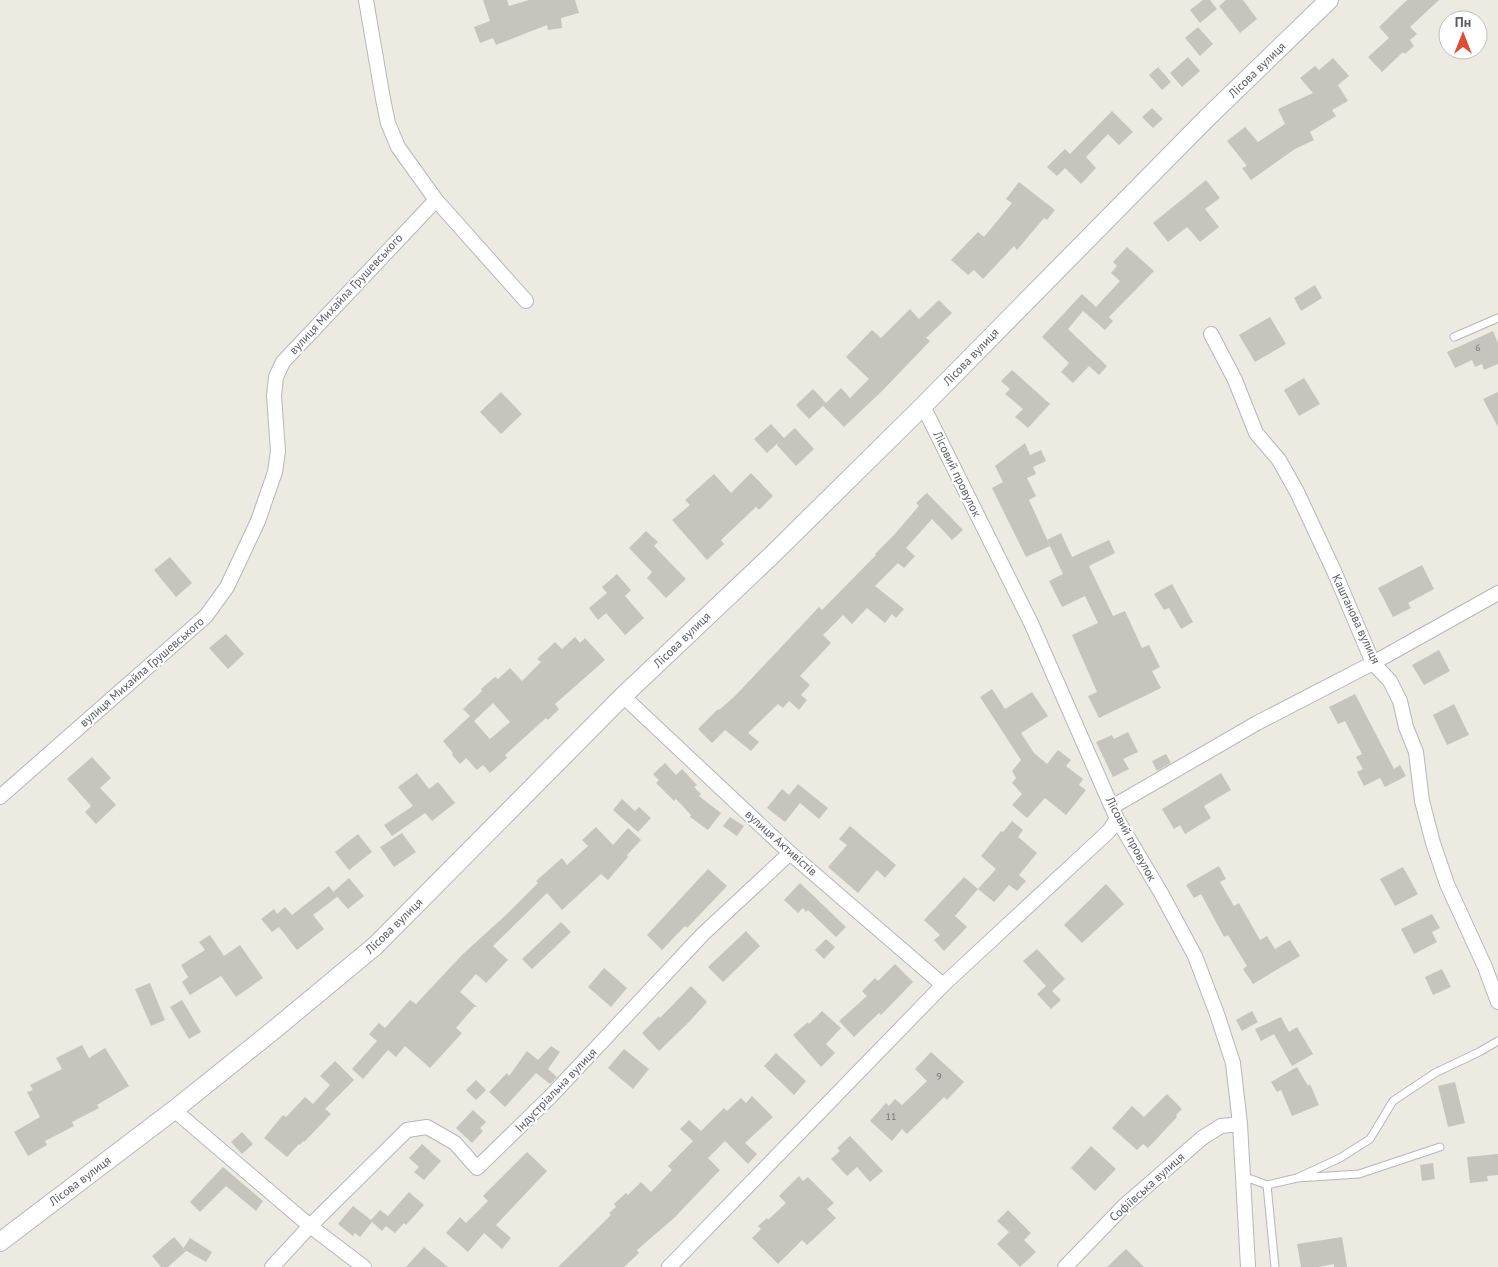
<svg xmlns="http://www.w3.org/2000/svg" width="1498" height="1267" font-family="'PT Sans',sans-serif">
<rect width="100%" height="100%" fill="#eceae1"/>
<!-- building -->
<path fill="#c7c4be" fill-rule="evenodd" d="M483,0h24l2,6 20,-6h46l4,13 -18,5 1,10 -14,2 -1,-5 -51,20 -3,-7 -13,5 -6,-16 16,-6z
M1203,0h7l7,9 -17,14 -10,-13z
M1226,0h17l14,19 -17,14 -21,-27z
M1407,0h32l-29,27 7,7 -7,6 4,6 -9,8 -2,-2 -21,20 -14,-15 21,-19 -10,-11z
M1198,27l15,17 -13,12 -15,-18z
M1188,57l12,14 -18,16 -12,-14z
M1333,58l16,18 -11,9 10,16 -16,9 4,6 -26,16 4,8 -19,9 -44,31 -9,-12 5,-2 -20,-25 18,-14 13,15 27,-18 -7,-15 35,-16 -13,-15 15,-12 4,4z
M1158,67l13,15 -9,8 -13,-15z
M1152,108l11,11 -10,9 -11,-11z
M1112,111l21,21 -14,13 -11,-11 -22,23 10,11 -15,16 -16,-16 -8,8 -10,-9 18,-18 5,5z
M1206,180l14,18 -15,11 14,18 -19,15 -13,-15 -19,15 -15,-19z
M1019,182l36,28 -8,10 -3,-2 -27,32 -3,-4 -31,33 -9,-9 -6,5 -17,-15 27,-28 6,5 28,-34 -6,-4z
M1127,247l27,24 -45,46 4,4 -8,9 -22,-19 -15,18 39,37 -8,9 -10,-9 -16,17 -12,-11 8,-9 -27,-26 40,-43 14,13 24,-26 -9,-8 6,-7 -4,-4z
M1315,285l7,13 -21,13 -7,-13z
M939,300l13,13 -26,25 4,3 -48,50 -38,36 -21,-21 18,-18 9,10 19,-19 -23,-22 26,-27 9,8 29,-29 9,10z
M1270,317l16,27 -31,18 -16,-27z
M1493,331l5,12v21l-14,6 -2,-6 -7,3 -3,-7 -17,8 -8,-16z
M1012,370l38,34 -22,24 -13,-11 8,-8 -18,-15 5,-5 -9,-8z
M1304,378l16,26 -21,12 -15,-26z
M813,389l13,14 -17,16 -13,-14z
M501,392l21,22 -21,20 -21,-22z
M1498,392v35l-15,-28z
M771,424l13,14 11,-10 19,21 -18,17 -19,-21 2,-3 -12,11 -13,-14z
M1025,443l5,12 11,-5 5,11 -13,6 3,7 -9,4 9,18 -7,4 21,46 -24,11 -34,-69 11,-6 -8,-16z
M751,473l22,23 -14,14 -3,-3 -35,33 3,4 -17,16 -35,-40 18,-15 -5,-5 29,-26 17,19z
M927,493l36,37 -11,10 -20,-21 -26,29 9,8 -11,12 -6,-5 -23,23 29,23 -8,9 -4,-4 -7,9 -18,-15 -15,16 -9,-9 -20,20 8,8 -31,33 10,9 -9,10 6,5 -8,10 -10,-9 -6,7 -5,-4 -30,29 11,9 -8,9 -26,-21 -13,13 -14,-14 20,-20 1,1 16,-14 84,-89 3,3 54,-55 -1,-1 18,-18 26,-30 -3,-3z
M646,531l12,11 -4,4 32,33 -20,19 -19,-20 5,-6 -23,-24z
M1061,533l11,24 37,-17 6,13 -26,13 24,50 12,-5 17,37 7,-3 11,22 -8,4 9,17 -62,30 -11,-22 9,-4 -25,-57 26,-12 -13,-27 -23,11 -13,-26 14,-7 -16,-34z
M170,557l22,26 -16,14 -22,-27z
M1422,565l12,24 -26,14 3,5 -18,9 -15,-29z
M617,574l14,16 -6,6 19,22 -19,17 -19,-22 -8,7 -9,-12 18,-15 -5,-6z
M1172,584l21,38 -12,7 -12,-21 -5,2 -10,-16z
M226,634l18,20 -16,15 -19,-21z
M575,637l5,6 5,-5 20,22 -50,44 4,5 -11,11 -2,-2 -41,37 2,3 -17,15 -7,-8 -6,5 -11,-12 -6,6 -8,-9 1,-2 -10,-12 27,-25 -7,-7 19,-18 -1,-2 14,-12 3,2 12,-11 12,13 19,-19 -4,-3 18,-17 7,7zM493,703l17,19 -20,17 -16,-18z
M1439,650l11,21 -26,14 -12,-20z
M992,689l13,20 27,-17 16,24 -27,17 13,20 13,11 11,-14 13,10 -5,6 17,13 -4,6 7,5 -20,25 -21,-17 -18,20 -15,-13 10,-11 -10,-11 4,-5 -4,-7 9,-11 -41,-63z
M1355,694l39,75 6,-4 6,11 -21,11 -5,-9 -16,8 -7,-14 6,-3 -7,-12 6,-3 -17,-33 -7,3 -9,-17z
M1454,704l15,31 -22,10 -14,-30z
M1128,732l10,20 -15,7 6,10 -16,8 -17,-35 16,-7 2,4z
M1166,754l5,9 -14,8 -5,-10z
M92,757l19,21 -11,10 16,17 -20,19 -11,-12 6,-6 -24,-27z
M665,763l11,12 6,-6 15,16 -3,2 7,7 -2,2 22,17 -13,17 -18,-13 1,-2 -15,-16 -2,2 -18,-18 3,-3 -6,-6z
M417,773l12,16 9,-7 17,21 -23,18 -7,-8 -33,23 -8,-11 29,-19 -15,-19z
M1221,773l10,17 -27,16 7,12 -26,16 -5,-9 -6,4 -12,-20z
M798,784l30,24 -9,11 -19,-16 -15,19 -18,-14 15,-19 7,6z
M622,799l13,12 4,-4 12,11 -13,14 -25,-22z
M730,817l14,9 -7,10 -14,-10z
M1012,821l11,9 -5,7 19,16 -18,22 7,6 -9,10 -8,-6 -15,17 -16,-13 18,-20 -15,-13 20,-25 2,1z
M850,826l46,39 -11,13 -8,-8 -19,23 -30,-26 19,-22 -8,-6z
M596,827l17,18 15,-17 13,12 -14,15 1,2 -20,23 -7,-6 -39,36 -15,-17 -54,53 15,14 -22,23 -10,-9 -16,18 17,15h-3l-18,21 6,5 -32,35 -25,-22 -9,11 -8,-7 -25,29 -11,-10 25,-28 -8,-7 10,-11 6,5 25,-28 6,4 47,-50 44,-40 31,-31 -2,-2 26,-23 5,7 21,-19 -6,-6z
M402,833l14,19 -22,15 -14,-20z
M358,834l14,18 -23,18 -14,-18z
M1219,866l7,13 -6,3 14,24 5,-3 21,37 7,-4 8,13 15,-9 10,16 -47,28 -10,-15 4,-3 -19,-31 -4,2 -23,-43 -7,4 -8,-13z
M1403,867l15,27 -23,12 -15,-27z
M708,869l19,17 -40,42 -2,-2 -23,24 -15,-15z
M964,877l14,12 -23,27 12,11 -23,24 -10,-11 6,-5 -16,-15z
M349,878l15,18 -16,13 -15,-17z
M800,883l46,44 -10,10 -28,-27 -2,2 -3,-4 -5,5 -14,-13z
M1106,884l18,20 -42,39 -18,-18z
M329,886l8,11 -24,18 11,14 -27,21 -18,-23 -7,5 -11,-13 13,-10 3,5 8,-7 7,8z
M1432,914l8,14 -8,4 5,10 -23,12 -13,-25z
M561,922l10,10 -39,37 -10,-10z
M746,931l14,15 -37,36 -15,-15z
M210,935l14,21 16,-11 23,33 -27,19 -15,-21 -31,19 -8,-13 6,-5 -7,-12 24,-15 -6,-8z
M826,939l9,8 -11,12 -9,-9z
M1037,949l28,30 -13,12 9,9 -10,9 -14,-15 9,-8 -23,-25z
M895,964l18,18 -32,33 -2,-2 -25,24 -15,-16 28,-25 -5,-5 13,-13 3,3z
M604,968l23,20 -16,19 -23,-20z
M1442,969l9,18 -18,8 -8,-18z
M150,983l15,37 -14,6 -16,-37z
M691,986l16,16 -18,20 -30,29 -17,-18 17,-17 1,2z
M182,1000l19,32 -12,7 -19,-32z
M822,1011l19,17 -15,16 9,9 -14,14 -28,-32 15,-13 1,2z
M1252,1011l6,11 -16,9 -6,-11z
M1281,1017l8,15 8,-5 16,27 -21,12 -18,-32 -13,7 -6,-12z
M82,1045l7,13 16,-10 24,38 -32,19 2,3 -27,14 2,4 -29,15 2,4 -19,11 -14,-24 26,-15 -13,-25 6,-2 -3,-5 32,-16 -6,-11z
M551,1046l9,6 -12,17 9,8 -7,7 -14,-11 -31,34 -16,-15 18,-19 2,3 18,-25 11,9z
M624,1049l25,20 -16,20 -25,-21z
M931,1052l33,30 -17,18 -3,-3 -37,37 -5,-5 -10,12 -22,-20 16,-18 3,3 6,-7 7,6 25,-24 -12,-12z
M776,1053l30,28 -12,14 -30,-29z
M335,1061l19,19 -29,29 6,5 -27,28 -1,-1 -3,4 -1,-1 -12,13 -23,-19 19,-23 3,2 19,-20 8,7 17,-19 -10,-9z
M1297,1067l11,19 2,-2 9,21 -27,11 -11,-26 -4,2 -6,-10z
M476,1080l10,10 -10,10 -10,-10z
M1455,1082l10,41 -17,4 -10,-41z
M1167,1094l15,15 -6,6 1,2 -29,31 -5,-4 -6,6 -25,-22 20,-22 12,11z
M752,1096l21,21 -28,26 12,11 -9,10 -23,-23 -17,17 12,12 -46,48 -37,32 2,3 -15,14h-66l53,-52 -2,-2 7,-6 -2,-3 12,-11 2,2 13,-13 10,10 21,-22 -4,-4 25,-25 -13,-12 9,-9 12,11 23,-23 3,3 14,-13 5,5z
M473,1110l13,12 -6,6 3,3 -11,12 -16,-15z
M242,1132l11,12 -11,10 -11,-12z
M850,1136l33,35 -13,11 -13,-15 -10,9 -16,-17 9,-8 -3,-3z
M422,1144l19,17 -17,19 -10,-8 5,-5 -10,-9z
M1091,1146l25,23 -21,22 -24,-23z
M527,1152l20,19 -51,54 15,13 -9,11 -18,-16 -16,19 -22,-19 14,-16 6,6 22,-22 -5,-5z
M1498,1154v21l-11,1 1,5 -18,2 -3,-26z
M1433,1163l2,16 -13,2 -2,-16z
M223,1167l40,34 -7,10 -30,-25 -26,26 -10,-10z
M799,1176l4,5 5,-4 26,26 -7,6 9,9 -29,27 -5,-5 -24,24 -26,-26 9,-9 -3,-3 9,-8 1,2 18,-17 -7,-7z
M409,1192l15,13 -18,20 -2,-2 -9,10 -9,-7 -4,5 -10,-9 -12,15 -5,-4 -2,3 -15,-12 15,-18 18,14 9,-10 8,6z
M1008,1210l23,23 -7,7 12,12 -16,15 -23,-23 12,-12 -12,-11z
M174,1237l12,14 -18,16h-7l-9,-11z
M1342,1237l5,30h-13v-3l-16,3h-17l-4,-23z
M190,1238l22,14 -6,10 -23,-13z
M424,1247l24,20h-42z
M1126,1249l18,18h-37z"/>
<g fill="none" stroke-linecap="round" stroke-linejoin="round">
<!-- service casing -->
<g stroke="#b4b7bb" stroke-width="9">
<path id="service" d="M1454,337l44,-19
M1243,1176l24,9 30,-7 62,-4 81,-27
M1297,1178l43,-20 30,-19 23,-38 42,-28 44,-21 19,-11
M1267,1185l8,82"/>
</g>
<!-- minor casing -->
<g stroke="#b4b7bb" stroke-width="16">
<path id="minor" d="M366,0l17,99 5,24 10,24 38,53 90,101
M1211,334l24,46 21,53 23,27 18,32 37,79 39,92 17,18 10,20 6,26 10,25 6,49 11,42 14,41 38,83 13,35
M923,406l108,217 86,196 44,74 34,63 22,58 16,49 7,61 8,143
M623,696l167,157 153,132
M0,797l206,-181 21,-29 31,-66 17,-49 3,-21 -4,-55 2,-19 7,-15 153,-162
M1112,807l145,-84 116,-60 125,-70
M174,1110l136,116 54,41
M272,1267l38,-41 97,-96 20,-3 28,16 22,25 74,-72 152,-162 87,-81
M669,1267l274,-282 166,-154 8,-12
M1065,1267l59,-61 78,-68 19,-12 19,-2"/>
</g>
<!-- tertiary casing -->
<g stroke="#b4b7bb" stroke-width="20">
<path id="tertiary" d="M0,1242l174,-132 101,-81 100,-83 248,-250 149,-141 151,-149 284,-288 122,-118"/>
</g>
<!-- service -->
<use href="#service" stroke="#fff" stroke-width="7"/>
<!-- minor -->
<use href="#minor" stroke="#fff" stroke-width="14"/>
<!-- tertiary -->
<use href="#tertiary" stroke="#fff" stroke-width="18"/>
</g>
<g text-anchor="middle" stroke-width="4" stroke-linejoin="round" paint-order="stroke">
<!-- number labels -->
<g font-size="10" fill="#757778">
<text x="1478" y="351">6</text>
<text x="939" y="1080">9</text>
<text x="891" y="1120">11</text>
</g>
<!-- street labels -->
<g font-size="12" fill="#5a5d61" stroke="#fff">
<text transform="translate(1257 70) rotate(-44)" y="4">Лісова вулиця</text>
<text transform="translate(346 294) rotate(-47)" y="4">вулиця Михайла Грушевського</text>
<text transform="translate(971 357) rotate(-46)" y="4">Лісова вулиця</text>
<text transform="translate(957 474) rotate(64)" y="4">Лісовий провулок</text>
<text transform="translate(1356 619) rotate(65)" y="4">Каштанова вулиця</text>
<text transform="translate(682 640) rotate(-44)" y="4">Лісова вулиця</text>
<text transform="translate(142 672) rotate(-41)" y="4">вулиця Михайла Грушевського</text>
<text transform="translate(1131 839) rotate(62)" y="4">Лісовий провулок</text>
<text transform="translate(781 843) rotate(42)" y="4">вулиця Активістів</text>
<text transform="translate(394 926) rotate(-44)" y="4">Лісова вулиця</text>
<text transform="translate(556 1090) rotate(-46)" y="4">Індустріальна вулиця</text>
<text transform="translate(80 1181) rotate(-37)" y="4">Лісова вулиця</text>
<text transform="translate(1147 1187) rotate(-42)" y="4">Софіївська вулиця</text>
</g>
</g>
<!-- north arrow -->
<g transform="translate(1463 35)"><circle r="24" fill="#ffffff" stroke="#bdbec0"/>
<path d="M0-4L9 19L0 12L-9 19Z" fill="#de4e35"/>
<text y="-8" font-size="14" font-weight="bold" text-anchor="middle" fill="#5a5d61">Пн</text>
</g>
</svg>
